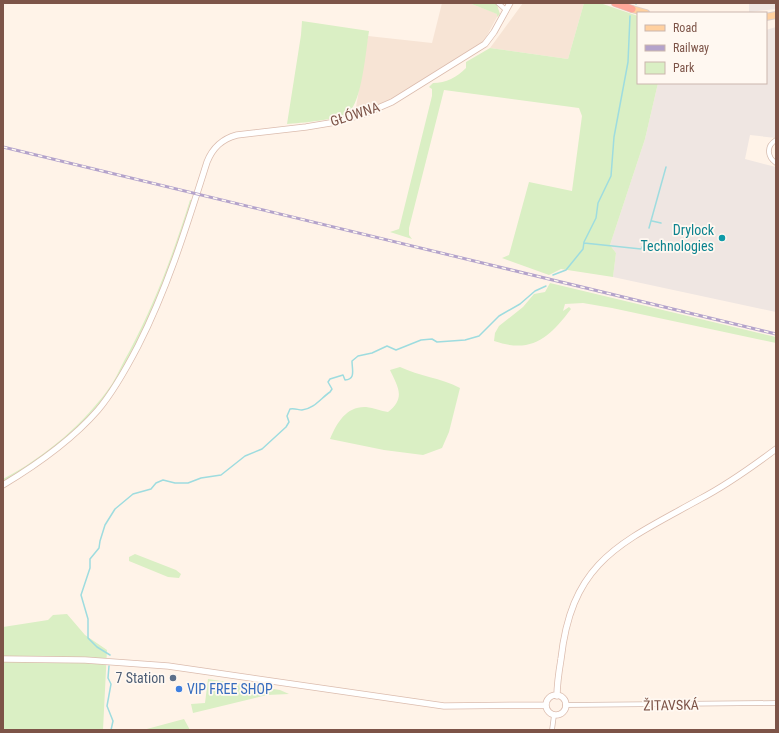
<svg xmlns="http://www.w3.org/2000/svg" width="779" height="733" font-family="'Roboto Condensed',sans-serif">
<rect width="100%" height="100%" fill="#fff3e8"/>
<!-- residential -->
<path fill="#f7e4d5" d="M442,3h27l29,11 -1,3 -12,22 -6,7 -87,53 -37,14 13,-77 64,7z
M523,3h61l-16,56 -78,-11z"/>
<!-- industrial -->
<path fill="#efe6e2" d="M749,3h27v6l-27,3z
M776,27v111l-26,-3 -5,24 31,8v145l-163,-35 3,-24 -6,-8 35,-106 13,-56h108v-53z"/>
<!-- green -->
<path fill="#daefc4" d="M469,3h30l-2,2 3,9 -3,3v-3z
M584,3h16l38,13v67h20l-13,56 -35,106 6,8 -3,24 -52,-8 -12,6 -47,-17 7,-3 20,-73 43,9 10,-75 -3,-8 -135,-18 -35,138v7l3,4 -22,-7 9,-3 33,-133v-7l-3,-2 4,-4c13,0 24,-6 33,-15v-6l24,-14 78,11z
M302,21l67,10c-3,18 -7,72 -21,82 -10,7 -48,10 -61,11l14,-89z
M190,200h3c-23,71 -53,160 -104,216 -24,27 -56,47 -86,67v-4c42,-22 82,-56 109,-95 6,-10 11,-22 17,-32 27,-51 44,-98 61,-152z
M550,283l226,54v6l-164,-35 -29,-5 -18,1 -2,7 6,-4 2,2c-22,29 -39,45 -77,32l1,-8 4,-7 24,-19 11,-13 11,-2z
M400,367c19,9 41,11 60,21l-11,44 -7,16 -19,7 -39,-5 -54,-11c7,-17 17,-33 36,-32 8,1 15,4 22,5 18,-14 10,-25 2,-42z
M135,554l41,16 5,4 -2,4 -11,-1 -39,-16v-4z
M67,614l18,21 22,15 -4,80h-100v-103l45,-7 5,-5z
M208,679l72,11 9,4 -22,1 -74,18 -2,-9 14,-1z
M184,719l6,11h-47z"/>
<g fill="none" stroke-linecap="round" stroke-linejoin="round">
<!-- stream -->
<path stroke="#9edcdf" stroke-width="1.5" d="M636,4l1,-1
M652,221l9,2
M649,228l17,-61
M584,243l57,6 4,-8
M553,275l13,-5 17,-21 1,-7 12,-24 2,-15 13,-27 3,-39 14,-75 2,-46
M110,655l-13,-8 -9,-9v-19l-7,-24 9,-27v-9l9,-11 1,-7 5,-16 10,-16 18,-15 18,-5 5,-6 7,-3 12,3h13l13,-5 20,-3 24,-19 17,-7 24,-22 3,-5 -2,-6 3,-7c5,-1 8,1 12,1 12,-1 20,-13 28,-18l2,-3 -4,-7 2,-3 13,-4 2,5c11,-1 7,-10 7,-19l6,-5 14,-3 15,-7 9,4 25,-10 11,-1 5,3 28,-2 14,-4 20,-20 21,-12 15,-13 11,-5
M109,666l-1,12 3,6 -4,22 6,15 -2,9"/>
<!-- street casing -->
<g stroke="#d5bbaf" stroke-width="5.5">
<path id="street" d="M498,3l8,7
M776,140c-10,6 -9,17 0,23
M565,705l211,-2
M552,730l2,-15"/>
</g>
<!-- secondary casing -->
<g stroke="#dbbcae" stroke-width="7">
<path id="secondary" d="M3,485c35,-21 68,-44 95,-75 16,-19 28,-41 40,-64 30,-59 49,-121 69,-184 6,-15 15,-23 30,-27l69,-8 30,-5 28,-8 28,-12 93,-58 9,-12 16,-29
M3,659l82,1 83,6 276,40 102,-1
M546 705a10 10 0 1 1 20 0a10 10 0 1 1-20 0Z
M557,696c0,-12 2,-25 4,-37 11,-99 60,-116 139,-160 27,-14 52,-32 76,-50"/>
</g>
<!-- primary casing -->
<g stroke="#dbcfcc" stroke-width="8">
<path id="primary" d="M632,9l14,4
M766,17l10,-2"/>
</g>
<!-- highway casing -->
<g stroke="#dbcfcc" stroke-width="8">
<path id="highway" d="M615,3l17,6"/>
</g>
<!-- street -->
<use href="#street" stroke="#fff" stroke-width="4"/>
<!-- secondary -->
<use href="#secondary" stroke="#fff" stroke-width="5.5"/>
<!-- primary -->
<use href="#primary" stroke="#ffd09f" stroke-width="6"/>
<!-- highway -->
<use href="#highway" stroke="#ffa799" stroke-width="7"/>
<!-- rail casing -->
<g stroke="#b4a3cb" stroke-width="3">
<path id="rail" d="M3,147l773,187"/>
</g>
<!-- rail -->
<use href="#rail" stroke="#fff8f1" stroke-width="1.5" stroke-dasharray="4.5" stroke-linecap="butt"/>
</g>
<!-- markers -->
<circle fill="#0f9aa8" stroke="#fff8f1" stroke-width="1.5" cx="722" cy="238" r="4"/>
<circle fill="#5c6f8a" stroke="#fff8f1" stroke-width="1.5" cx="173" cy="678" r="4"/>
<circle fill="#3f7fe0" stroke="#fff8f1" stroke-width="1.5" cx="179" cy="689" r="4"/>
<g text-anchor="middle" stroke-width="3.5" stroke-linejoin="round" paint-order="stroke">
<!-- street labels -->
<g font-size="14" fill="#7d5448" stroke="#fff8f1">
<text transform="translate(355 114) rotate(-18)" y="5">GŁÓWNA</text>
<text transform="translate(671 705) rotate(-1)" y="5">ŽITAVSKÁ</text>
</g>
<!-- culture labels -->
<g font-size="14" fill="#0d838f" stroke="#fff8f1" text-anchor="end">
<text x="714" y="235">Drylock<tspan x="714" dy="16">Technologies</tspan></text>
</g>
<!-- service labels -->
<g font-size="14" fill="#4e5e75" stroke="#fff8f1" text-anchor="end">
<text x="165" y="683">7 Station</text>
</g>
<!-- shop labels -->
<g font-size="14" fill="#366cbe" stroke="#fff8f1" text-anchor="start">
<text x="187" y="694">VIP FREE SHOP</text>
</g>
</g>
<!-- border -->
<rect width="779" height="733" fill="none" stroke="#7d5448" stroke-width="8"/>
<!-- legend -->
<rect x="637" y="12" width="130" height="72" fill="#fff8f1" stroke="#cbb6ad"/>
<rect x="645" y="25" width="20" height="6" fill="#ffd09f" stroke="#cbb6ad"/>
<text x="673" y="32" font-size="12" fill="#7d5448">Road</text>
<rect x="645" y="45" width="20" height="6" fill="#b4a3cb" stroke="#cbb6ad"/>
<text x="673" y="52" font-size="12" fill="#7d5448">Railway</text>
<rect x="645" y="62" width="20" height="12" fill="#daefc4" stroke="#cbb6ad"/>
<text x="673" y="72" font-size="12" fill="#7d5448">Park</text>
</svg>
